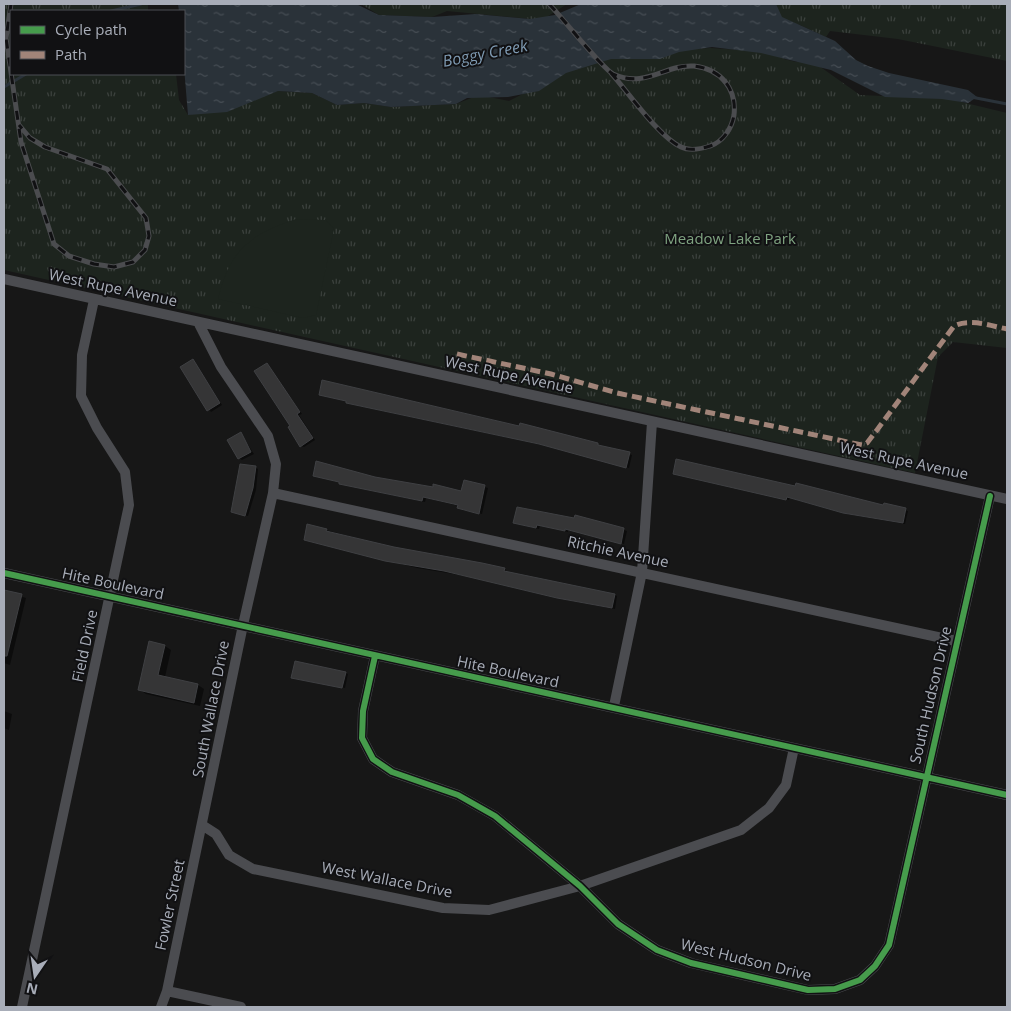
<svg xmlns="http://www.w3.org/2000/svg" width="1011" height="1011" font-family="'Open Sans',sans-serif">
<defs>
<pattern id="grass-tufts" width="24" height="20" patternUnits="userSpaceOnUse" patternTransform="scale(1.25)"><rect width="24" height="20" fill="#1d241e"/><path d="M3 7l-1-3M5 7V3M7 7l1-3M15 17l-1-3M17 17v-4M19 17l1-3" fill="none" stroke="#3b413d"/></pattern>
<pattern id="water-ripples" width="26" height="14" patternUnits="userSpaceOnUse" patternTransform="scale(1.25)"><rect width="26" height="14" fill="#2a3239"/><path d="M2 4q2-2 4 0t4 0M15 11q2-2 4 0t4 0" fill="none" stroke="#464d54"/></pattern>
</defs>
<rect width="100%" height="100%" fill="#171717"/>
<!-- grass -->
<path fill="url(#grass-tufts)" d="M4,4h144v7h-137v63h165l3,26 9,15 57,-13 33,-11 34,2 25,12 27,-2 27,4 65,-3 23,-9 30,6 79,-40 73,-10 49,-3 64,4 10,7 12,3 16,-1 48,34 89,4 58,14v235l-54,-6 -15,15 -23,116 -911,-203z
M361,4h206l-25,16 -95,-9 -15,6 -53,-2z
M771,4h236v57l-109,-22 -68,-8 -4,6 -26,-12 -22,-5z"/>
<!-- pitch -->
<path fill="#1d241e" d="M296,219l30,1 8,9 -18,86 -13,3 -85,-19c12,-49 31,-64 78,-80z"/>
<!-- water -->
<path fill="url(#water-ripples)" d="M178,4h178l23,11 53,2 44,-3 54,5 25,-4 26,-11h195l6,13 53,24 21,19 12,6 21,7 79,17 9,7 -9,6 -26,-4 -57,-2 -54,-27 -70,-17 -49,-6 -33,5 -19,7h-49l-45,14 -27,18 -31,6 -41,1 -11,6 -65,3 -27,-4 -27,2 -25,-12 -34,-2 -51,21 -39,3 -4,-48v-56h-5z"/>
<!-- shadow -->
<path fill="#0007" d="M193,360l29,45 -11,7 -29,-45z
M267,364l35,50 -3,1 16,25 -11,7 -3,-1z
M323,396l219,34 90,25 -3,13 -86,-23 -193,-41 -3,-3z
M241,434l13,20 -12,6 -3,-2z
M255,467l3,2 -2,21 -8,26 -13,-3z
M677,475l119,12 112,24 -3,13 -58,-10 -57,-16 -1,2z
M374,478l88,14 3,-10 23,6 -6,26 -20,-4 -3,-4 -33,-8 -1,4 -85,-18z
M576,517l48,13 3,1 -3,13 -56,-15v3l-28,-7 -1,4 -21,-5 57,-4z
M326,530l68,18 87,16 24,5 2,3 108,23 2,1 -2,13 -54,-10 -83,-21 -61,-10 -112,-28z
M4,591l22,7 -16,67 -6,-2z
M165,646l6,4 -6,27 33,8 6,4 -4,17 -54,-12 -6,-4z
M346,673l2,1 -3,14 -50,-9z
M4,711l8,3 -3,16 -5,-2z"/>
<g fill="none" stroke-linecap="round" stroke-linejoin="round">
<!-- stream -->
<path stroke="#2a3239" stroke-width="3" d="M111,11l30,-7
M4,87l22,-13
M971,97l36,7"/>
</g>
<!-- building -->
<path fill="#353536" stroke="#3f4043" d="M193,359l27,44 -13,8 -27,-44z
M267,363l33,49 -3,2 16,24 -13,9 -12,-20 2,-1 -36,-55z
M322,380l197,46 1,-3 78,20v2l32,7 -4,16 -87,-24 -193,-41v-2l-27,-6z
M241,432l10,20 -13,7 -11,-19z
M676,459l119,27 1,-3 87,22 1,-2 22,5 -3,15 -60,-10 -56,-16 -1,3 -113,-26z
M316,461l59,16 58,10v-3l28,7 3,-11 21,5 -6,29 -22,-6 1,-3 -35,-8 -1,4 -83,-17v-2l-26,-6z
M240,464l16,2 -3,22 -8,28 -14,-4z
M517,507l57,11 1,-3 49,13 -3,16 -56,-15v2l-28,-6 -1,3 -23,-5z
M307,524l20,5 -1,2 68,16 88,16 23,5 -1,3 111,23 -3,14 -55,-10 -113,-27 -59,-10 -81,-21z
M4,590l18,4 -15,62h-3z
M149,641l16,4 -7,30 40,9 -4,19 -56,-13z
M295,661l51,11 -4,16 -51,-10z"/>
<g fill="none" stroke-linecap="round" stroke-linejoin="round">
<!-- minor -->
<path stroke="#4b4c50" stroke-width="10" d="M4,279l1003,220
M273,493l683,148
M4,573l1003,222
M375,656l-12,55 -1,27 11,21 19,13 66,23 37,21 85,70 38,38 39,26 34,13 117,27 27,-1 25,-9 15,-14 14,-21 101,-449
M614,706l28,-134 10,-150
M202,825l14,9 13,21 24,14 190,39 46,2 91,-24 161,-56 28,-22 17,-23 8,-37
M167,991l76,-366 30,-132 3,-29 -8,-28 -47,-69 -23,-45
M22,1007l107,-502 -4,-33 -28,-44 -16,-32 1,-41 12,-55
M161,1007l6,-16 74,16"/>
<!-- rail casing -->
<g stroke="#4b4c4f" stroke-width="5">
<path id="rail" d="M11,4l-5,34 15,104 33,102 15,12 25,8 20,3 19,-5 12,-12 4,-14 -3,-18 -39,-49 -62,-22 -15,-9 -11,-13
M549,4c12,12 53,64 64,70 33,15 52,-10 81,-8 27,3 43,23 40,49 -2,13 -11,27 -24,31 -9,3 -21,5 -29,1 -22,-10 -53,-55 -70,-74"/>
</g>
<!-- rail -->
<use href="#rail" stroke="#111113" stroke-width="3" stroke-dasharray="9" stroke-linecap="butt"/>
<!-- quiet -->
<path stroke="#a18479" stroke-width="5" stroke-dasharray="10 5" stroke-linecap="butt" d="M457,354l94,20 66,19 245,52 5,-2 10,-13 77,-104c16,-8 37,0 53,3"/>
<!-- cycleway casing -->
<g stroke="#111113" stroke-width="9">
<path id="cycleway" d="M4,573l1003,222
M375,656l-12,55 -1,27 11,21 19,13 66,23 37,21 85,70 38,38 39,26 34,13 117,27 27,-1 25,-9 15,-14 14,-21 101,-449"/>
</g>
<!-- cycleway -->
<use href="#cycleway" stroke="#469c4c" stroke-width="6"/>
</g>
<g text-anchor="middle" stroke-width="4" stroke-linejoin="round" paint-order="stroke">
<!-- park labels -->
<g font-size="15" fill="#7fa381" stroke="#111113">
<text x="730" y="244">Meadow Lake Park</text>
</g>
<!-- street labels -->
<g font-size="15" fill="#a8adb8" stroke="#111113">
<text transform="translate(113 288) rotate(12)" y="5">West Rupe Avenue</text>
<text transform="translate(509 375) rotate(12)" y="5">West Rupe Avenue</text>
<text transform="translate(904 461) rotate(12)" y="5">West Rupe Avenue</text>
<text transform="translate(618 552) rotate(12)" y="5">Ritchie Avenue</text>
<text transform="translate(113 584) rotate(12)" y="5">Hite Boulevard</text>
<text transform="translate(85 646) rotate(-78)" y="5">Field Drive</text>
<text transform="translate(508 672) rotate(12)" y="5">Hite Boulevard</text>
<text transform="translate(931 695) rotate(-77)" y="5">South Hudson Drive</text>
<text transform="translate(211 709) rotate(-79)" y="5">South Wallace Drive</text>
<text transform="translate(387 880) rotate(11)" y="5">West Wallace Drive</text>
<text transform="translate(170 905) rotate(-78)" y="5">Fowler Street</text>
<text transform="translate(746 960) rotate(14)" y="5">West Hudson Drive</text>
</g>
<!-- water labels -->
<g font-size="16" font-style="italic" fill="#7f9bb3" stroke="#111113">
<text transform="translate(485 53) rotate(-11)" y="6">Boggy Creek</text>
</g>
</g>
<!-- border -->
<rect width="1011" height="1011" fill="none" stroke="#a8adb8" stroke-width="10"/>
<!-- legend -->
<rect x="10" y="10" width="175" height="65" fill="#111113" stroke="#4d4f55"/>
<rect x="20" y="26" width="25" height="8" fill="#469c4c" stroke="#4d4f55"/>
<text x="55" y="35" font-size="15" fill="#a8adb8">Cycle path</text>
<rect x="20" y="51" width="25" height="8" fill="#a18479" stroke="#4d4f55"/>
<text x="55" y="60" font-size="15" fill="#a8adb8">Path</text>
<!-- north arrow -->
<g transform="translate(35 976) rotate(193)" stroke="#111113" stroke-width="4" paint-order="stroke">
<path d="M0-4L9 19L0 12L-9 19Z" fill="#a8adb8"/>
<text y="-8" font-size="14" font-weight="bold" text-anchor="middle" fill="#a8adb8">N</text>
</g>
</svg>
